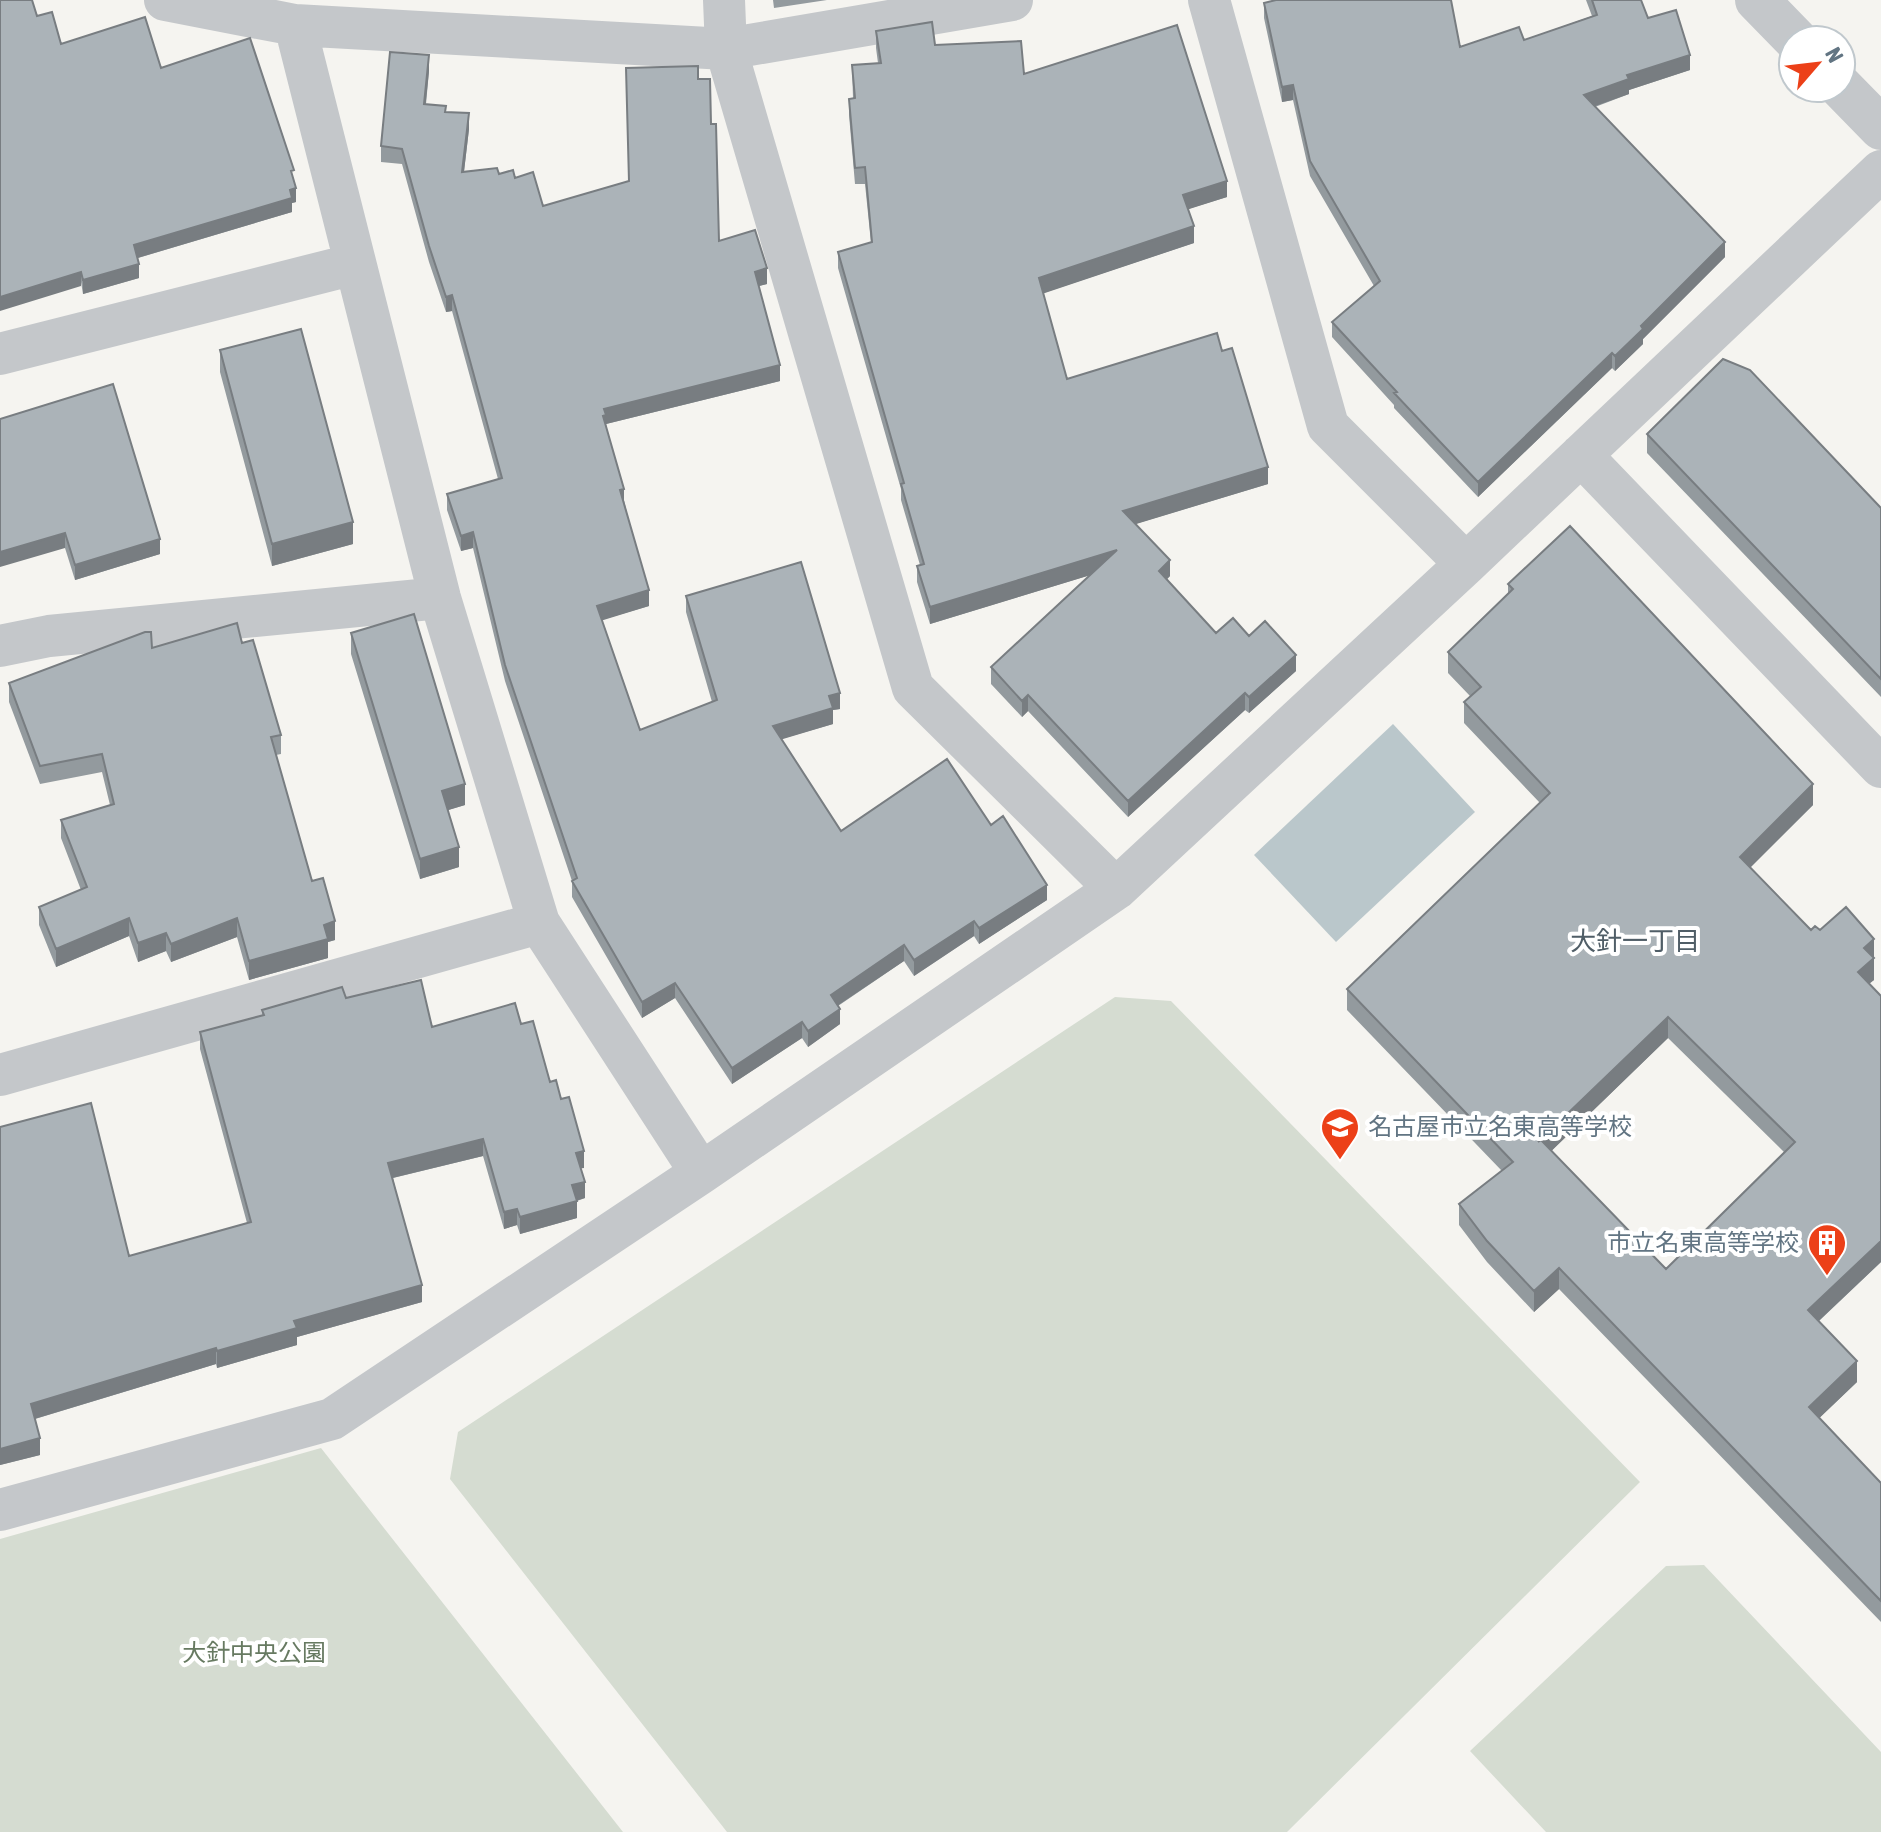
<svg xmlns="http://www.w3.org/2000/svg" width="1881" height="1832" font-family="'Asap Condensed','Noto Sans JP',sans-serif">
<rect width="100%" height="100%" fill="#f5f4f0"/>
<!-- green -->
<path fill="#d5dcd1" d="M1115,997l56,4 469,481 -353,350h-560l-277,-353 8,-47z
M321,1448l302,384h-623v-293z
M1704,1565l177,187v80h-335l-76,-81 196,-185z"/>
<!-- water -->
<path fill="#bac7cb" d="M1393,724l82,88 -139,130 -82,-87z"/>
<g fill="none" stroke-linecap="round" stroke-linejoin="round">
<!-- minor -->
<path stroke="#c4c7ca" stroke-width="42" d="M165,0l130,25 431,24 286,-49
M724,0l2,49 187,639 203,201
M1209,0l119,426 138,138
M295,25l145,573 99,325 162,250
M0,354l355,-90
M1581,455l300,312
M0,646l49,-10 391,-38
M0,1075l539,-152
M0,1510l332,-91 369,-246 415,-284 350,-325 415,-393"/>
<!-- tertiary -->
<path stroke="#c4c7ca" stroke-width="44" d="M1757,0l39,40
M1841,87l40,41"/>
</g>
<!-- wall -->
<path fill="#939a9e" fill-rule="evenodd" d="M773,0h54l-53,8z
M1586,0h55l7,18 42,52 -61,20v4l-34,13 130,150 -82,82v5l-28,27 -3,-3 -134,129 -84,-89v-3l-62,-68v-15l42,-36 -64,-110 -17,-76 -11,2 -18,-84v-15l196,44 64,-7 68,-24z
M37,16l24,28 100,24 133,116 2,18 -4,1v9l-154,46 1,20 -56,16z
M876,31l59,14 89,29 203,123 -39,12 6,34 -151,50 24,86 201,105 -133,40 35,52 -4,4 50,53 33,3 47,35 -47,42 -4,-3 -117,107 -100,-106 -6,6 -31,-33v-17l99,-92 -160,49 -13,-42v-16l3,-1 -19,-65v-11l-63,-221v-16l33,-9 -6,-59h-10l-6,-69v-16l4,-1 -1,-33 26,-2 -2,-15z
M429,71l-3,33 20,8 23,17 -5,43 35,2 16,4 28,28 85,-25 70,-102 13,45 8,117 48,43 -8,2 21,95 -174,43 43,182 -48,14 39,110 72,-28 -26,-90v-16l154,113 -7,1v14l-52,15 60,92 150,-6 56,75 -68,44 -5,-8 -60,40 -10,-15 -66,45 2,18 -32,23 -6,-9 -70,46 -57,-86 -33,20 -70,-121v-16l-67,-200 -32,-133 -12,3 -14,-41v-16l51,-15 -46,-168 -6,1 -17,-50 -27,-98 -21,-2v-16z
M220,350l133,194 -81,22 -52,-194z
M0,419l160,135 -85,26 -10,-32z
M1647,434l234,74v189l-234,-244z
M1508,584l305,221 -63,62 61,63h9l54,9v41l-5,3 12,279 -62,59 38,61 -38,36 62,65v139l-322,-333 -25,23 -47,-50 -28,-37v-21l43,-33 -155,-161v-21l193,-186 -76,-80v-21l6,-6 -22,-23v-21l60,-59zM1668,1038l116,114 -118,117 -115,-118z
M351,633l114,172 -17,5 11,57 -39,12 -69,-225z
M242,643l39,92v19l-5,1 36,126 23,59 -7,2v16l-79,22 -12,-43 -66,25 -5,-11 -28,11 -9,-26 -73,31 -17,-42v-18l42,-17 -20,-52v-18l49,-15 -8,-33 -62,12 -31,-82v-19l143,-35z
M346,998l86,29 89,-3 29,58 11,17 23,69h-3l4,30 -8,3v17l-57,16 -3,-9 -13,4 -21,-73 -90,22 29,124 -125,35v8l-80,23 -1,-4 -181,55 5,36 -40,10v-338l129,129 118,-33 -47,-174v-17l62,-16v-6z"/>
<!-- shaded-wall -->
<path fill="#787d81" d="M429,55v16l-5,49v-16z
M1690,55v15l-61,20v4l-45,16v-15l43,-20z
M1293,85v15l-11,2v-15z
M469,113v16l-7,59v-16z
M1227,181v16l-44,14v-16z
M296,188v14l-4,1v9l-158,47v-14z
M1194,226v17l-155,52v-17z
M1725,242v15l-82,82v5l-28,27v-15l26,-30z
M139,264v14l-56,16v-14z
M767,268v16l-12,3v-15z
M81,272v14l-81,25v-14z
M452,295v16l-6,1v-15z
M1612,353v15l-134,129v-15z
M780,365v16l-174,43v6l-3,-14 1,-7z
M1268,467v17l-145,44v-17z
M624,489v15l-4,-14z
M353,522v22l-81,22v-22z
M473,532v16l-12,3v-15z
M65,533v15l-65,19v-15z
M160,539v15l-85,26v-15z
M1117,550v17l-187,57v-17z
M1170,560v16l-11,11v-16z
M649,590v16l-52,16v-16z
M1296,655v16l-47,42v-16z
M840,693v16l-7,1v14l-60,18v-16l56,-30z
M1245,693v17l-117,107v-16z
M1028,695v16l-6,6v-16z
M465,784v21l-23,7v-21z
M1813,784v21l-73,73v-21z
M459,847v20l-39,12v-20z
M1047,885v15l-68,44v-16z
M129,918v18l-73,31v-18z
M237,918v19l-66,25v-18z
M335,921v19l-7,2v16l-79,22v-19l75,-36z
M974,921v15l-60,40v-16z
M166,933v18l-28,11v-19z
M1874,939v41l-16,13v-21l6,-24z
M904,945v16l-73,49v-15z
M675,983v15l-33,20v-16z
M840,1009v15l-32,23v-16z
M1668,1017v21l-130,126v-22z
M802,1022v16l-70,46v-16z
M483,1139v17l-95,23v-16z
M584,1151v17l-8,1v-16z
M585,1182v16l-13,4v-17z
M577,1201v17l-57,16v-17z
M517,1209v16l-13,4v-17z
M1881,1241v21l-73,69v-21z
M1559,1268v21l-25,23v-21z
M422,1285v17l-125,35v8l-80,23v-17l77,-30z
M216,1348v16l-185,56v-16z
M1857,1361v21l-48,46v-21z
M40,1438v17l-40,10v-16z"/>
<!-- building -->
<path fill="#abb3b8" stroke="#787d81" stroke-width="2" fill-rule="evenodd" d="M0,0h32l5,16 15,-4 9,32 84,-27 16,51 89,-30 44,132 -3,1 5,17 -6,2 2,8 -158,47 5,19 -56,16 -2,-8 -81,25z
M1276,0h175l9,47 59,-20 5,13 73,-25 -5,-15h49l7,18 28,-8 14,45 -63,20 2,4 -45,16 141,147 -84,84 2,3 -28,27 -3,-3 -134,129 -84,-89 3,-1 -65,-70 48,-41 -70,-120 -17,-76 -11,2 -18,-84z
M932,22l3,23 86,-4 3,33 153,-49 50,156 -44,14 11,31 -155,52 28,101 150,-46 5,18 10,-3 36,119 -145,44 47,49 -11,11 57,62 17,-15 16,18 16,-15 31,34 -47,42 -4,-4 -117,108 -100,-106 -6,6 -31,-34 126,-117 -187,57 -13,-41 7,-2 -23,-80 3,-1 -66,-231 34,-10 -7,-75 -10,1 -6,-69 6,-1 -3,-33 29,-2 -5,-32z
M390,52l39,3 -5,49 22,2 -1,6 24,1 -7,59 35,-4 2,6 14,-4 2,8 18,-6 10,34 86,-25 -3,-113 72,-2v13h12l1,45h5l3,117 36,-11 12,38 -12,4 25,93 -176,44 2,6 -3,1 21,73 -4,1 29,100 -52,16 43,124 77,-30 -31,-104 115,-34 39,131 -11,3 4,12 -60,18 68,105 106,-72 44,66 12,-9 44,69 -68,43 -5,-7 -60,39 -10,-15 -73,50 9,14 -32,22 -6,-9 -70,46 -57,-85 -33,19 -70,-121 5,-3 -72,-213 -32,-133 -12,4 -14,-42 55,-16 -50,-183 -6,2 -17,-51 -27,-97 -21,-3z
M301,329l52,193 -81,22 -52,-194z
M1723,359l27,11 131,138v171l-234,-245z
M113,384l47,155 -85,26 -10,-32 -65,19v-133z
M1570,526l243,258 -73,73 71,73 4,-4 5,4 26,-23 28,32 -10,9 10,10 -16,14 23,24v245l-73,69 49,51 -48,46 72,76v118l-322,-333 -25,23 -47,-50 -28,-37 54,-42 -166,-173 203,-196 -86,-91 17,-15 -33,-35 65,-63 -5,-5zM1668,1017l127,125 -129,127 -125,-129 -3,2z
M414,614l51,170 -23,7 17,56 -39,12 -69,-226z
M237,623l5,20 11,-3 28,95 -10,2 41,144 11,-3 12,43 -11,4 4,14 -79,22 -12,-43 -66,26 -5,-11 -28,10 -9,-25 -73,31 -17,-42 48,-20 -26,-67 53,-16 -12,-50 -62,12 -31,-83 136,-51h6l1,16z
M421,980l11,47 83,-24 6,21 12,-3 17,61 6,-2 5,19 8,-2 15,54 -8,2 9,29 -13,3 5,16 -57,16 -3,-8 -13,3 -21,-73 -95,24 34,122 -128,36 3,7 -80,23 -1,-3 -185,56 9,34 -40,11v-322l91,-24 38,153 122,-34 -51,-190 64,-17 -2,-5 80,-23 4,11z"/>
<!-- icons -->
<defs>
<g id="school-pin" transform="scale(2)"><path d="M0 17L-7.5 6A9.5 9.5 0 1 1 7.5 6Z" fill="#ec4018" stroke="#fff"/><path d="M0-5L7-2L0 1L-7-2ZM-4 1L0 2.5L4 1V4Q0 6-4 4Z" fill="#fff"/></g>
<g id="building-pin" transform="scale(2)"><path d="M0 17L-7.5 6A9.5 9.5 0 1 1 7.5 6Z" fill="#ec4018" stroke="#fff"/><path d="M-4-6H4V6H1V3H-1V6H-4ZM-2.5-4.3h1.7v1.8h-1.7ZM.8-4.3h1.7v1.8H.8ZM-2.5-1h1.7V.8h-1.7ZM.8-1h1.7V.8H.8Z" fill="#fff"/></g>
</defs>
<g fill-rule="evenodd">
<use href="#school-pin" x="1340" y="1127"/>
<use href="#building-pin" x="1827" y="1243"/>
</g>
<g text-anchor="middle" stroke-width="8" stroke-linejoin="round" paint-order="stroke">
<!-- poi labels -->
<g font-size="24" fill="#627583" stroke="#fff" text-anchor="start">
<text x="1368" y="1135">名古屋市立名東高等学校</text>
<text x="1799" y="1251" text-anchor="end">市立名東高等学校</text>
</g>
<!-- park labels -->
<g font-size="24" fill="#677a61" stroke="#fff">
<text x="254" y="1661">大針中央公園</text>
</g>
<!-- neighbourhood labels -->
<g font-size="26" fill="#505e67" stroke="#fff">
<text x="1635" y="950">大針一丁目</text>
</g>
</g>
<!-- north arrow -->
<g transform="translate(1817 64) rotate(62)"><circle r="38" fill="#ffffff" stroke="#c0c8cd" stroke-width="2"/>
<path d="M0-6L14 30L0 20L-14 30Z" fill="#ec4018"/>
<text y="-12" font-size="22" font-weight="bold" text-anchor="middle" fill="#627583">N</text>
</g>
</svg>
